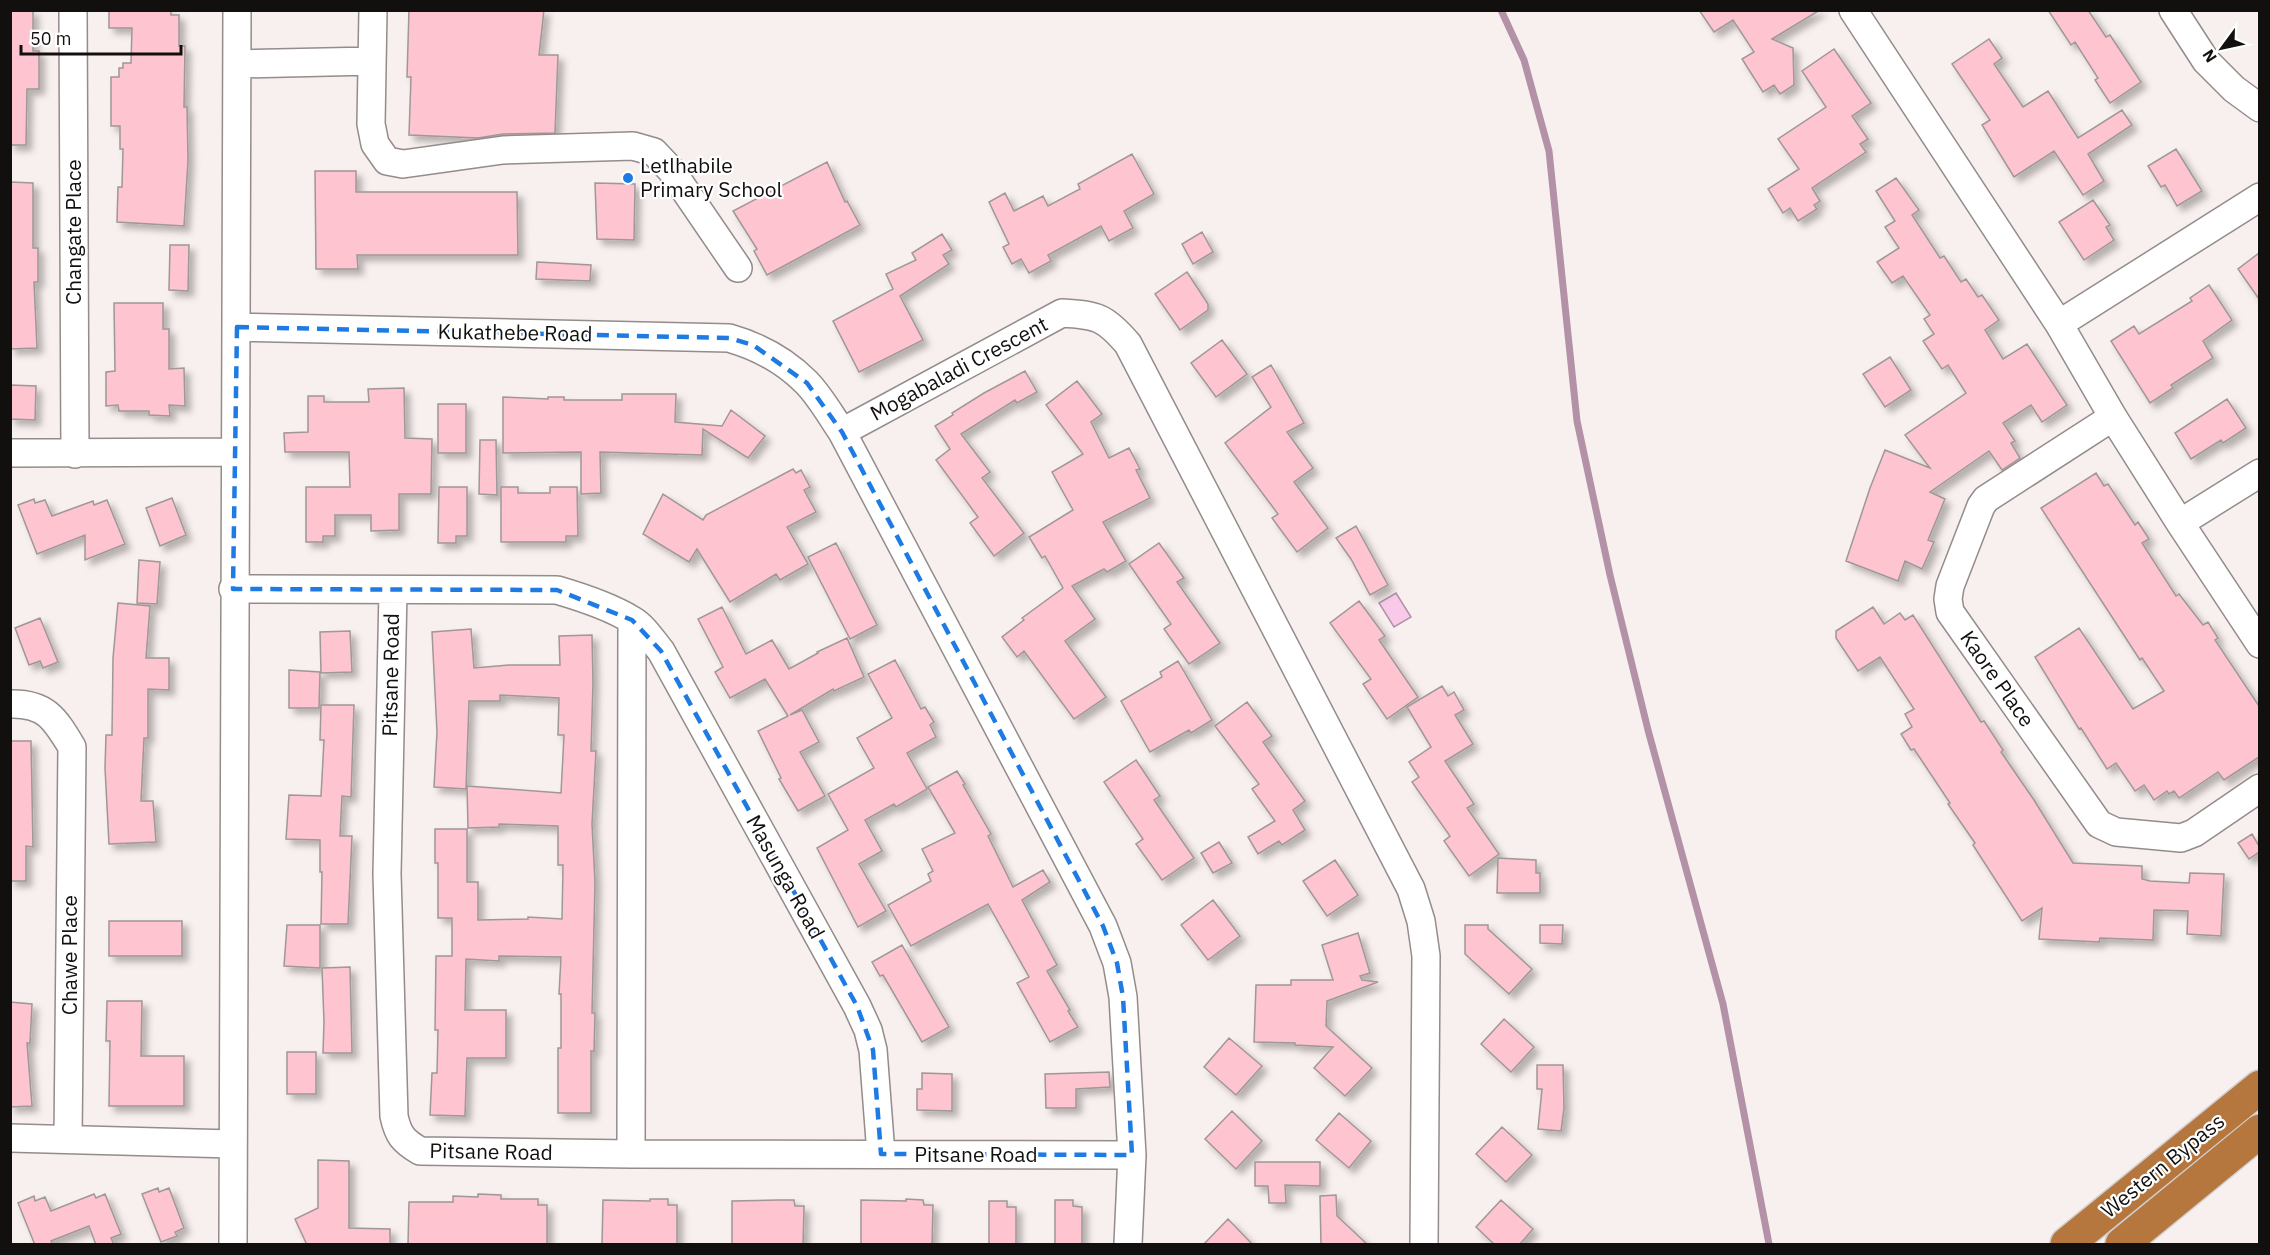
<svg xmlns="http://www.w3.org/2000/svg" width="2270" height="1255" font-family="'IBM Plex Sans',sans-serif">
<defs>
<filter id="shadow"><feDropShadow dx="5.5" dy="5.5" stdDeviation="3" flood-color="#0004"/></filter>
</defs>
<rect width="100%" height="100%" fill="#f8f0ee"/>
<!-- water -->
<path fill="#f8c9e9" stroke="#b392a8" stroke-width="1.5" d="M1396,593l15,24 -17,10 -15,-24z"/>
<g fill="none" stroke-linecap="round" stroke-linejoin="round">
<!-- stream -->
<path stroke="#b392a8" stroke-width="7" d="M1501,10l23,50 25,91 28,270 33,154 38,155 75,274 46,240"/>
</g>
<!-- building -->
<path fill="#fec4cf" stroke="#9f9798" stroke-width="1.5" filter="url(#shadow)" d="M10,10h23v41h6v38h-12l-1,56h-16z
M109,10h62v5h8v31h6l-1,61h3l1,54 -4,65 -67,-4 1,-35h4l1,-38h-3v-23h-9v-49h8v-9h4v-5h8l1,-35h-23z
M409,10h135l-5,45h19l-3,78 -52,1 -25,4 -69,-3 2,-58h-4z
M1699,10h121l-48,29 21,9 1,37 -14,9 -6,-9 -11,7 -21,-33 12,-7 -21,-32 -19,12z
M2048,10h40l18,27 4,-2 31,47 -31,21 -15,-23 3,-2 -23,-36 -4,3z
M1989,39l13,19 -8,6 29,43 25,-16 30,47 44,-28 10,15 -44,29 16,27 -21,14 -29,-44 -40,26 -32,-52 8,-5 -38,-56z
M1834,49l37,54 -19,13 16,23 -8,5 6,8 -54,36 8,13 -6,4 3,4 -19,12 -8,-13 -7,5 -15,-24 31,-20 -21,-30 48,-32 -24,-36z
M2176,149l26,42 -25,15 -12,-21 -4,2 -13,-21z
M1132,154l22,40 -30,17 9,17 -24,13 -8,-15 -53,29 3,6 -22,12 -8,-14 -9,5 -9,-17 6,-3 -20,-42 16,-9 9,18 29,-15 5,10 32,-17 -2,-5z
M827,162l18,40 2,-1 13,24 -93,50 -13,-24 3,-2 -24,-38z
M315,171h41v21h161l1,63h-161l1,14h-42z
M1896,178l23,32 -7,5 28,43 4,-2 17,26 5,-3 12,18 4,-2 17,25 -14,10 18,29 24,-15 40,61 -25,17 -11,-17 -28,18 12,18 -4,2 9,15 -18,12 -13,-19 -59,41 15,7 -17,41 6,2 -12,27 -17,-8 -7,20 -52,-20 24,-73 15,-38 45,18 -25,-33 61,-42 -18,-28 -6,4 -19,-28 11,-7 -10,-15 6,-4 -27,-39 -11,7 -15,-21 22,-14 -14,-21 10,-6 -19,-30z
M10,182l23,1v65h5v34h-4l3,66 -27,1z
M595,183l40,1 -1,56 -37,-1z
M2093,200l17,25 -4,2 8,13 -30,20 -25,-38z
M1202,232l11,20 -20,12 -11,-20z
M942,234l10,16 -9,5 6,9 -49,32 23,44 -64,32 -26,-51 60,-32 -7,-15 30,-14 -4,-7z
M170,245h19l-1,46 -19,-1z
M2259,253v46l-21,-30z
M537,262l54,3 -1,16 -54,-2z
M1187,272l21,32v6l-28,20 -25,-36z
M2209,285l23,35 -29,21 10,17 -42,27 2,3 -23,15 -39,-62 23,-15 5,8 53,-33 -2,-3z
M114,303h49v26h6v40l15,-1 1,38 -16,-1 1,11 -21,-1v-4h-30l-1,-6 -12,1v-34l9,-1z
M1222,340l25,34 -31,23 -25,-34z
M1890,357l21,33 -26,17 -22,-33z
M1271,365l33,58 -17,9 26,36 -19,14 34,46 -31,24 -25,-34 6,-4 -53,-71 46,-36 -19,-30z
M1025,371l12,21 -20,11 -2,-3 -54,34 29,38 -8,6 42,55 -30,23 -24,-33 8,-6 -42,-57 14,-11 -15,-23 18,-11 -1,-2 32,-20z
M1077,381l25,33 -11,8 18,36 20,-10 11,21 -4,1 14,28 -47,24 23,39 -19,11 -3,-3 -32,17 23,33 -30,22 41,56 -32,22 -50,-68 -7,6 -15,-20 22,-17 -2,-2 41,-30 -18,-32 -3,2 -13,-21 44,-27 -21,-38 31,-18 -37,-49z
M10,385l26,1 -1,34 -25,-1z
M404,388l1,50 27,1 -1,55h-32v36l-28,1v-16h-36v21h-12v6h-17v-55h44l-1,-35h-64l-1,-19 24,-1v-36h16v6h45l-1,-13z
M622,394h54l-1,28 47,4 9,-16 34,26 -17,22 -45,-29 -1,26 -102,-3 1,41 -20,1v-42l-78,1v-56l45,2v-2h16v3h58z
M2227,399l19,29 -23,15 -2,-3 -30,19 -16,-26z
M438,404h28v49h-28z
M480,440h16l1,55 -18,-1z
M793,469l3,4 5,-3 9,17 -6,3 12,22 -29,15 21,37 -28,16 -4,-6 -46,28 -33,-53 -8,13 -46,-28 20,-40 40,26 3,-5z
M2096,473l8,13 4,-2 27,41 3,-3 11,17 -7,4 34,53 3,-2 24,31 5,-3 10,16 -3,2 44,66v51l-35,23 -6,-8 -39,26 -5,-7 -5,3 -2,-3 -13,9 -10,-15 -9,6 -19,-28 -9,6 -26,-41 -2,1 -44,-72 44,-29 54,81 31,-18 -22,-33 -2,2 -99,-152z
M439,487h28v49h-11v7h-18z
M501,487h17v6h32v-6h27l1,49h-12v6h-65z
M172,498l14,37 -26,11 -14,-38z
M34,499l1,4 10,-3 7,16 41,-15 1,4 13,-5 18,44 -40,16v-25l-48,19 -19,-49z
M1356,526l32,59 -18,10 -19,-36 -15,-21z
M836,543l41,82 -27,14 -42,-82z
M1159,543l25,35 -7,4 43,61 -31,21 -25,-35 7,-5 -42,-60z
M139,560l21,2 -3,42 -20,-1z
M1359,601l26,35 -6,4 39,57 -31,22 -24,-35 8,-5 -41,-56z
M118,603l32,3 -4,52h23v32l-21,-1v49h-4l-3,63h12l3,41 -47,2 -4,-76 1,-33h6l1,-77z
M722,607l24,47 26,-14 17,29 29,-16 -1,-1 30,-14 17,39 -30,14 -1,-2 -43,26 12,-5 17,32 -19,10 25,44 -27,15 -19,-32 2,-1 -23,-47 30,-15 -23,-37 -35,19 -15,-26 8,-5 -25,-48z
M1873,607l11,17 16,-11 5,7 8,-5 68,107 3,-1 19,29 -2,2 33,48 39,63 69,3v13l8,2 39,2 1,-10 34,1 -3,62 -34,-2 1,-23 -34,-1 -1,30 -53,-2 -1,4 -60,-3 3,-31 -20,13 -49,-76 2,-2 -27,-39 2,-1 -36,-54 -3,1 -10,-16 11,-7 -7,-13 9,-5 -34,-52 -22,14 -22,-33v-7z
M40,618l18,44 -15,6 -3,-7 -11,4 -14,-37z
M471,629l3,39 35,-3h51l-1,-29 33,-1 1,48 -2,68h5l-4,73 3,58 -3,131h3l-1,38h-3v62h-33v-65h3v-54h-2l2,-37 -62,-1v5l-33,-2 -1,51h41v48h-39l-2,58 -35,-1 2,-42h5l1,-43h-3l1,-74h16v-38h-14v-55h-3v-34h32v53h11v38l50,-1v-2l34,2 1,-54h-5v-39l-59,-2v3l-31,1 -1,-42 94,7 3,-58h-6l1,-37 -59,-3v6h-31l-3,88 -32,-2 3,-55 -5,-100z
M350,631l2,41 -31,1 -1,-41z
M895,660l26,49 4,-2 9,15 -4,3 6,12 -29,16 20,36 -31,18 -2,-3 -29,16 17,31 -23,13 27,47 -28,16 -41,-79 31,-18 -20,-36 46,-26 -17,-30 35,-20 -24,-44z
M1178,661l34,59 -21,13 -2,-3 -39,22 -29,-51 41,-24 -2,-5z
M289,670l31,2 -1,36h-30z
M1442,686l6,10 6,-4 10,18 -9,5 18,29 -28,17 29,43 -7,4 32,46 -30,22 -25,-35 6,-5 -38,-54 7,-5 -10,-15 22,-15 -24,-40z
M1247,702l25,34 -9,6 42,59 -12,9 12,20 -23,15 -3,-4 -21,13 -10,-17 27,-16 -23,-32 7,-5 -44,-58z
M321,705h33l-3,92 -9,-1 -2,40h12l-4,88h-27l1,-52h-2v-32l-34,-1 3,-44 32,1 3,-56h-4z
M10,741h21l2,106 -7,-1v35h-16z
M1136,760l24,36 -6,4 40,58 -32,22 -26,-36 7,-5 -39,-57z
M957,771l8,13 -2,1 28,49 -3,2 25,51 30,-17 7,12 -28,18 35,65 -10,6 23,39 -2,1 10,16 -28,15 -33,-59 12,-6 -41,-73 -77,42 -23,-41 43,-24 -3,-7 5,-3 -11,-22 33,-16 -27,-46z
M2252,834l7,12v6l-10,7 -11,-16z
M1219,842l13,21 -19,10 -12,-20z
M1498,858l38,2v13h4v20h-43z
M1335,860l23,35 -31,21 -24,-35z
M1213,900l27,36 -32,24 -27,-35z
M109,921h73v35h-73z
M287,925h33v43l-36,-2z
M1465,925h23v4l44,40 -23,25 -44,-40z
M1540,925h23l-1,19 -22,-1z
M1358,933l12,40 -10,3 2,4 16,2 -51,19 -1,25 46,42 -27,28 -31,-28 19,-21 -38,-2v-2l-41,-1 2,-57h35v-5h42l-11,-35z
M902,945l47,82 -27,15 -39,-67 -3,1 -8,-14z
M350,967l2,86h-29l1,-31 -2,-54z
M107,1001h35l-1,55h43v50h-75l1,-65h-4z
M10,1002l22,2 -2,39h-3l5,63 -22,1z
M1504,1019l30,28 -23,25 -30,-28z
M1229,1038l33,28 -26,29 -32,-28z
M287,1052h29v42h-29z
M1537,1065h26l1,43 -3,23 -23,-2 4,-40h-5z
M1109,1072l1,15 -34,2v19h-30l-1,-34z
M922,1073l30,1v37l-35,-1v-21h5z
M1232,1111l30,30 -26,28 -31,-30z
M1339,1113l32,28 -22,27 -33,-28z
M1502,1127l30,28 -26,27 -30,-28z
M318,1160l31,1v67l41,1v16h-83l-12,-26 23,-11z
M1255,1162h65v24l-35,-1 1,18h-17l-1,-17h-13z
M158,1188l1,4 10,-4 15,40 -9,4 2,4 -16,6 -19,-48z
M94,1194l2,4 9,-4 16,40 -10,4 3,7h-18l-7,-19 -38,15 2,4h-18l-17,-42 16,-7 1,5 10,-4 6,14z
M478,1194l23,1v4h37v6h9v40h-139l1,-43h44v-6l25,1z
M1336,1195l1,21 31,29h-47l-1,-49z
M650,1199h18v6h9v40h-75l1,-45 47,1z
M906,1199l17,1 1,5h9l-1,40h-71v-45l45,1z
M777,1200h17l1,6h9l-1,39h-71v-44z
M1055,1200h18v6l9,1v38h-27z
M1501,1200l32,29 -14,16h-24l-19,-18z
M989,1201h18v6h9v38h-27z
M1228,1219l25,26h-50z"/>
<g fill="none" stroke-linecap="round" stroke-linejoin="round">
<!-- minor casing -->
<g stroke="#938c8a" stroke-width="30">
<path id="minor" d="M73,10l2,444
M373,10l-2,114 4,20 12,17 16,3 100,-14 130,-4 21,6 17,18 67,98
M1853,10l206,314 54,93 67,106 80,121
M2173,10l33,51 28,28 26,19
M237,64l135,-3
M2059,324l201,-127
M237,327l492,11c28,8 56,23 77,44 14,14 25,34 36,50l261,494 14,37 6,34 9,158 -4,89
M2113,417l-127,82 -5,7 -31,80 -2,13 2,13 149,212 17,8 65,6 13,-5 66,-45
M842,432l220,-119c35,2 43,4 66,31l283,545 10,32 5,35 -2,288
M10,453l225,-1
M2180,523l80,-50
M233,589l324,1c24,7 54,17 75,30 12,7 20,20 29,31l196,355 11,24 5,20 8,104
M393,591l-6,283 7,242c4,19 9,25 26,35l211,3 501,1
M10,704c36,-1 45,15 62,43l-4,392
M10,1138l222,6
M631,1154l1,-534
M233,1244l4,-1234"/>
</g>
<!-- highway casing -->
<g stroke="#d0cfcf" stroke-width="36">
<path id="highway" d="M2067,1244l193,-157
M2122,1244l138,-113"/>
</g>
<!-- minor -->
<use href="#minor" stroke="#fff" stroke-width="27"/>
<!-- highway -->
<use href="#highway" stroke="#b5773e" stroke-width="33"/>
</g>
<!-- marked area -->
<path fill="none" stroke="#1f7be4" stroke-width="4.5" stroke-dasharray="12 8" stroke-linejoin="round" d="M237,327l492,11 24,7 54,38 35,49 261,494 14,37 6,34 9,158 -251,-1 -8,-104 -16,-44 -196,-355 -29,-31 -75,-30 -324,-1z"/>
<!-- markers -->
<circle fill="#1f7be4" stroke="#fff" stroke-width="2" cx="628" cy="178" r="6"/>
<g text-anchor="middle" stroke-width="4.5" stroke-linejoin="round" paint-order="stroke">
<!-- poi labels -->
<g font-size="21" fill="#12100f" stroke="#fff" text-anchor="start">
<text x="640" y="173">Letlhabile<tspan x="640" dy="24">Primary School</tspan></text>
</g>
<!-- street labels -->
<g font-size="21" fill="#12100f" stroke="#fff">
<text transform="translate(74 232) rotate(-90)" y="7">Changate Place</text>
<text transform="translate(515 333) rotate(1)" y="7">Kukathebe Road</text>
<text transform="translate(959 369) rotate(-28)" y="7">Mogabaladi Crescent</text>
<text transform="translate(391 675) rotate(-89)" y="7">Pitsane Road</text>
<text transform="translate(1997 679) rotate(55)" y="7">Kaore Place</text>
<text transform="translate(785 877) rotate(61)" y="7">Masunga Road</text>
<text transform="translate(70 955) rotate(-90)" y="7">Chawe Place</text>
<text transform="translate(491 1152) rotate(1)" y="7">Pitsane Road</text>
<text x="976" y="1162">Pitsane Road</text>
<text transform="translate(2163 1166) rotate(-39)" y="7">Western Bypass</text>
</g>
</g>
<!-- border -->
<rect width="2270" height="1255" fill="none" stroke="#12100f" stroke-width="24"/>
<!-- north arrow -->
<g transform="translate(2222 48) rotate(237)" stroke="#ffffff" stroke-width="4.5" paint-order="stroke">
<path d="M0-4.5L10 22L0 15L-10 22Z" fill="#12100f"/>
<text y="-9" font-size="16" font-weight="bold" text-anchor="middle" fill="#12100f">N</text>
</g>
<!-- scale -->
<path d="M21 45v9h160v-9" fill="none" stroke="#12100f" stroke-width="3"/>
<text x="30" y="45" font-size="18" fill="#12100f" stroke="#ffffff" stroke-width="4.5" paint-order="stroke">50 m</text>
</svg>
